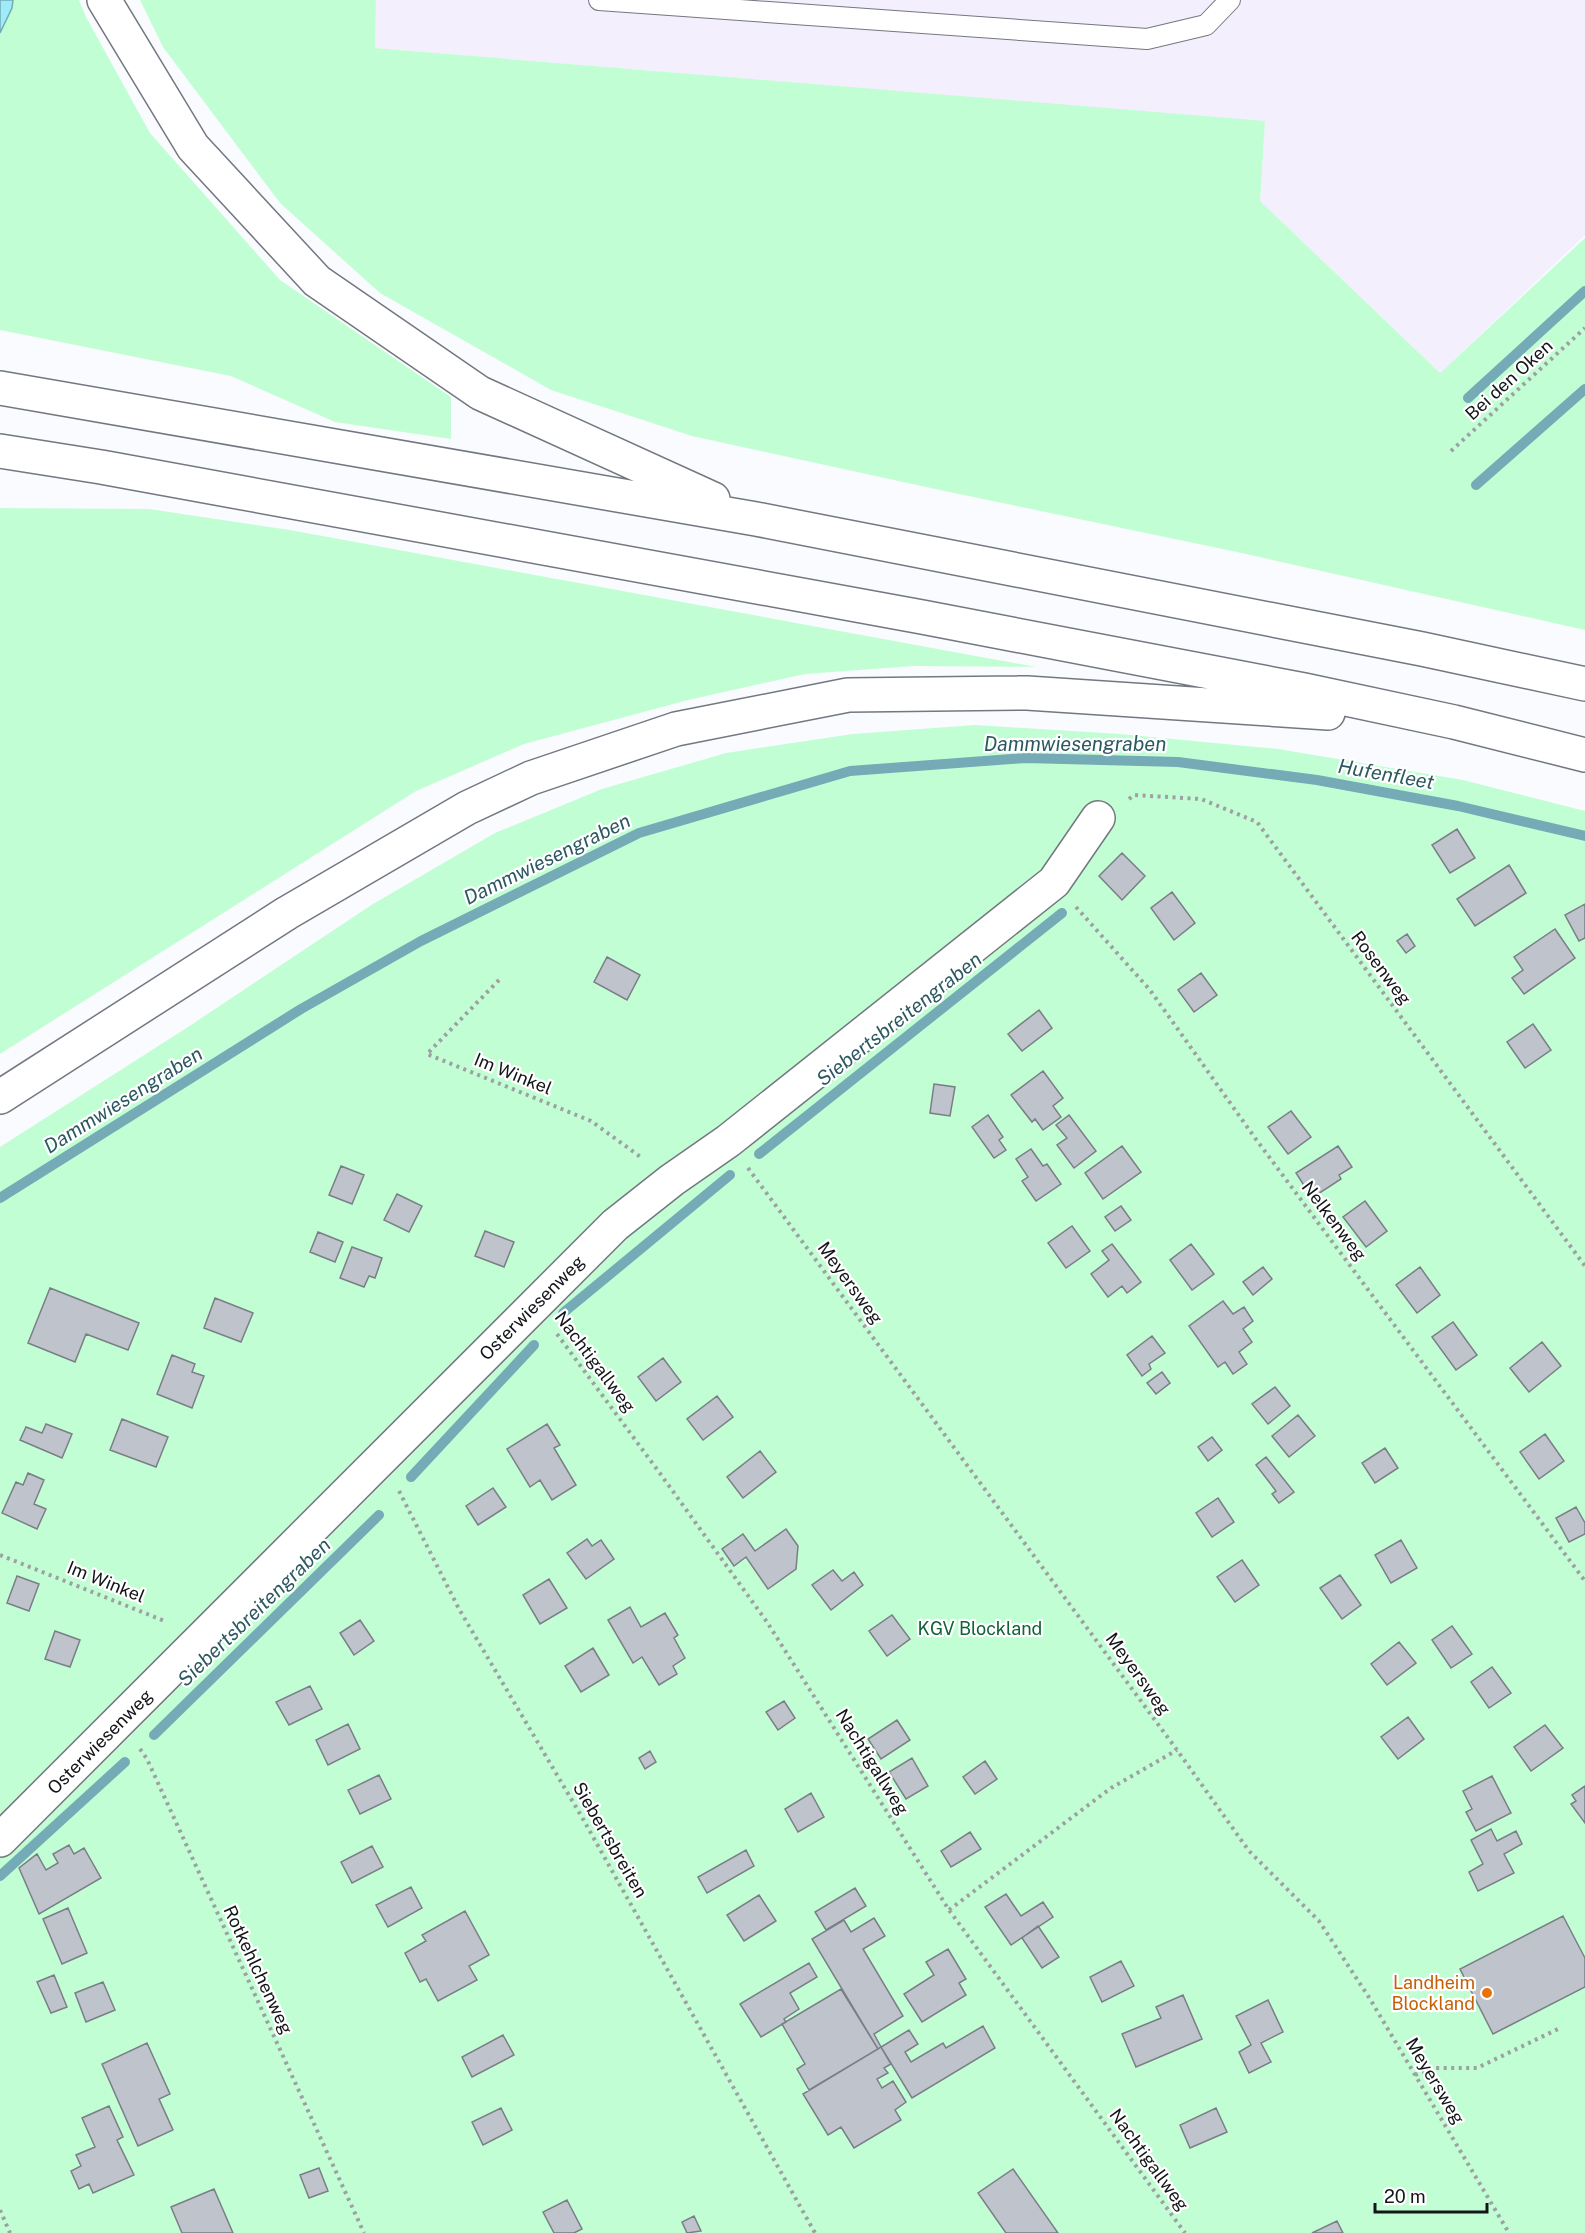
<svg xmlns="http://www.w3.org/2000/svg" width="1585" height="2233" font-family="'Public Sans',sans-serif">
<rect width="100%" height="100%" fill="#f9fbff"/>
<!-- industrial -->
<path fill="#f3effc" d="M376,0h1209v235l-145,138 -180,-172 5,-79 -890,-74z"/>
<!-- green -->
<path fill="#c2fed4" d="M0,0h79l7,17 64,116 130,147 171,117v42l-116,-17 -104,-46 -231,-46z
M140,0h236l-1,48 890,73 -5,80 180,172 145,-135v392l-348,-78 -297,-62 -248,-54 -141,-46 -171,-97 -100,-90 -117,-156z
M0,508l149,1 141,21 746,137 -123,-1 -108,8 -117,26 -164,44 -108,47 -416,263z
M975,725l145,9 158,15 185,31 122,31v1422h-1585v-1086l188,-120 185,-123 122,-71 107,-44 124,-36 127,-19z"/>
<!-- water -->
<path fill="#9eebf9" stroke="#74abb6" stroke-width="1.5" d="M0,0h13l-1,8 -12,25z"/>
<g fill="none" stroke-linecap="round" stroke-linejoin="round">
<!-- stream -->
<path stroke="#74abb6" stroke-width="10" d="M1468,398l117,-107
M1476,485l109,-96
M759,1154l303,-241
M0,1198l301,-189 120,-68 218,-108 211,-62 175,-13 153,4 139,18 141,26 127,30
M563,1313l167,-138
M411,1477l123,-132
M154,1735l225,-220
M0,1876l125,-114"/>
</g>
<!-- building -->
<path fill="#bfc3cc" stroke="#7a7e86" stroke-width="1.5" d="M1457,829l18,29 -25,15 -18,-28z
M1122,853l23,23 -23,24 -23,-24z
M1509,865l17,28 -51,33 -18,-27z
M1172,892l23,31 -21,17 -23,-32z
M1585,904v34l-6,3 -14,-26z
M1555,929l20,29 -51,36 -12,-16 11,-8 -9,-13z
M1407,934l8,12 -9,7 -9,-12z
M607,957l33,18 -13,25 -33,-18z
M1201,973l16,22 -23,17 -16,-22z
M1039,1010l13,18 -30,23 -14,-17z
M1533,1024l18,26 -26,18 -18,-26z
M1043,1071l20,27 -10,8 8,11 -18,13 -8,-11 -3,3 -21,-27z
M934,1084l21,3 -5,29 -20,-3z
M1291,1111l20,26 -23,17 -20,-27z
M988,1115l15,22 -4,3 7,10 -12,8 -22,-31z
M1069,1115l27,36 -22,17 -17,-23 10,-7 -11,-13z
M1122,1146l19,26 -38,27 -18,-26z
M1338,1146l14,21 -13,8 2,4 -29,19 -16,-25z
M1031,1149l12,17 4,-2 14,20 -25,17 -14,-20 6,-4 -12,-18z
M341,1166l23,9 -12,29 -23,-9z
M397,1194l25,12 -13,26 -25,-12z
M1365,1201l22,30 -21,16 -23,-30z
M1121,1206l10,14 -16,11 -10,-14z
M1072,1226l18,25 -24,17 -18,-25z
M485,1231l29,11 -10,25 -29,-11z
M318,1232l25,10 -8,20 -25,-10z
M1112,1244l29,38 -14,11 -5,-7 -14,11 -17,-23 18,-14 -7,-9z
M1191,1244l23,30 -22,16 -22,-30z
M352,1247l30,11 -7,20 -6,-2 -5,11 -24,-9z
M1263,1267l9,12 -19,16 -10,-13z
M1420,1267l20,28 -23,18 -21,-28z
M50,1288l89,35 -11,27 -42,-16 -11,28 -47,-19z
M215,1298l38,15 -12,29 -37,-14z
M1223,1301l10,13 11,-7 9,14 -10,8 9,13 -13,10 8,12 -14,10 -8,-12 -7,5 -29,-41z
M1453,1322l24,33 -21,15 -24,-33z
M1152,1336l13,17 -16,11 2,5 -9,7 -15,-21z
M1542,1342l19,24 -32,26 -19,-24z
M172,1355l23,9 -3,8 12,4 -12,32 -35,-14z
M663,1358l18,24 -25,19 -18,-24z
M1162,1372l8,11 -14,11 -9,-11z
M1275,1387l15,19 -22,18 -16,-20z
M717,1396l16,21 -30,23 -16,-21z
M1298,1415l17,21 -26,21 -17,-21z
M122,1419l46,18 -12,30 -46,-17z
M46,1424l26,10 -10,24 -42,-18 6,-13 16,6z
M547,1424l13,21 -6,3 22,37 -24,15 -12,-20 -10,7 -23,-38z
M1545,1434l19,27 -25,18 -19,-27z
M1212,1437l10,13 -14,11 -10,-14z
M1385,1448l13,20 -23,15 -13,-20z
M760,1451l16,21 -33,26 -16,-21z
M1266,1457l28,35 -15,11 -7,-9 4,-3 -20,-26z
M28,1473l16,7 -10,24 12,5 -9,20 -35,-16 14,-31 7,3z
M493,1488l13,19 -28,18 -12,-19z
M1218,1498l16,24 -22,15 -16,-24z
M1576,1507l9,16v11l-16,8 -13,-24z
M786,1529l12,17 -2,23 -28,20 -22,-32 -12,9 -12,-17 21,-15 12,17z
M587,1539l5,7 9,-6 13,19 -28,20 -19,-26z
M1401,1540l16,28 -26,15 -16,-28z
M1242,1560l17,25 -24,17 -18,-25z
M833,1570l9,11 12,-9 9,13 -32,25 -19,-25z
M1340,1575l21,30 -19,14 -22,-31z
M17,1576l22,8 -10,27 -22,-8z
M549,1579l18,29 -27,16 -17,-29z
M630,1607l11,20 24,-14 13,22 -4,3 11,20 -12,8 4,8 -18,11 -17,-28 -9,6 -25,-43z
M892,1615l18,24 -23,17 -18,-25z
M360,1620l14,21 -20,14 -14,-22z
M1452,1626l20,28 -21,14 -19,-28z
M55,1631l25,9 -10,27 -25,-8z
M1399,1642l17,21 -29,22 -16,-21z
M593,1648l16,27 -28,17 -16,-26z
M1492,1667l19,26 -22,15 -18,-26z
M310,1686l12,23 -33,16 -13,-23z
M784,1701l11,17 -17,12 -12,-18z
M1408,1717l16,22 -26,20 -17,-22z
M897,1720l13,20 -29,19 -13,-20z
M348,1724l12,25 -32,16 -12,-25z
M1545,1725l18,23 -32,23 -17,-24z
M650,1751l6,11 -11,7 -6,-11z
M912,1758l16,28 -22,13 -17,-27z
M985,1761l12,18 -22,15 -12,-17z
M379,1775l12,24 -31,15 -12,-24z
M1492,1776l19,37 -35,18 -10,-19 6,-3 -9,-18z
M1585,1786v37l-14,-19 5,-3 -4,-6z
M811,1793l13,24 -26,15 -13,-23z
M1491,1829l6,12 19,-10 6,13 -18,10 10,19 -36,18 -9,-19 14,-8 -12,-24z
M970,1832l11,17 -30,18 -10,-16z
M69,1845l5,9 10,-6 17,30 -62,36 -20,-46 18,-14 9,16 12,-7 -5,-9z
M372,1846l11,21 -31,16 -11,-21z
M746,1850l8,16 -47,27 -9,-16z
M411,1887l11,21 -34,19 -12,-22z
M855,1888l11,18 -40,24 -11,-18z
M1006,1894l15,22 22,-14 10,15 -42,28 -26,-38z
M759,1895l17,26 -32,20 -17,-26z
M68,1908l19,45 -25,11 -19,-45z
M465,1911l24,44 -20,11 8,14 -39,21 -12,-22 -6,3 -15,-29 21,-12 -4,-6z
M1563,1916l22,42v29l-92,47 -33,-65z
M874,1918l11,18 -22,13 40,67 -29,18 7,13 -3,2 -66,-110 32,-19 7,12z
M1038,1926l21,31 -17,11 -20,-30z
M948,1949l18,30 -7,4 7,12 -44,27 -18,-28 30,-19 -8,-13z
M1121,1961l13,25 -32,16 -12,-25z
M809,1963l8,14 -27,16 9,16 -15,10 2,3 -25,15 -21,-33z
M54,1975l13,32 -16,6 -14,-31z
M103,1982l12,28 -29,12 -11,-29z
M841,1989l37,60 -69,41 -12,-21 8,-5 -23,-40z
M1183,1995l19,44 -66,28 -14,-33 39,-16 -5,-11z
M1268,2000l15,32 -22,11 10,19 -22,11 -10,-21 12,-7 -15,-29z
M983,2026l12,22 -83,50 -31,-51 28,-17 9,14 -13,8 6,10 32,-19 3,5z
M503,2035l11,20 -42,22 -10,-20z
M147,2043l23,51 -11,5 14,31 -35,16 -36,-82z
M881,2047l10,17 -7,4 4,5 -11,6 5,9 11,-7 13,21 -11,8 6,10 -47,28 -13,-21 -13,8 -25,-41z
M109,2106l14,31 -6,3 17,35 -41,18 -4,-9 -10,5 -8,-18 10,-5 -5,-11 19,-8 -13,-29z
M501,2108l11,22 -29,15 -11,-23z
M1216,2108l11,24 -37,16 -10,-23z
M319,2168l9,23 -19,7 -9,-23z
M1013,2169l45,64h-52l-28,-40z
M214,2189l19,44h-51l-11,-26z
M567,2200l15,29 -8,4h-20l-11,-21z
M694,2216l7,15 -14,2 -5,-11z
M1337,2221l6,12h-31z"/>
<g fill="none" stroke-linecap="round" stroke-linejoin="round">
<!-- lane casing -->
<g stroke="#73777f" stroke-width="22">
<path id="lane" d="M599,0l548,39 59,-14 24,-25"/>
</g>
<!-- street casing -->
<g stroke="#73777f" stroke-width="36">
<path id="street" d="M0,1840l615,-615 57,-45 56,-39 326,-259 44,-64"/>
</g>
<!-- highway casing -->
<g stroke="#73777f" stroke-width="36">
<path id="highway" d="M104,0l89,147 124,134 163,112 233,106
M0,388l756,131 666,130 163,35
M0,451l101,16 821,150 382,73 150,32 131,33
M0,1097l287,-184 180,-105 64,-30 145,-49 172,-34 179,-2 301,20"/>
</g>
<!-- path -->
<path stroke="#9ea0a3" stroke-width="4" stroke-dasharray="3 4.5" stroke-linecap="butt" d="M1451,451l134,-123
M1129,799l5,-4 67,4 56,23 328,444
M1076,907l74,83 105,148 330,443
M499,980l-72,74 164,67 51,37
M748,1168l429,582 72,101 70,70 51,78 139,234
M557,1334l102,138 108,150 182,288 236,323
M399,1491l60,118 124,210 232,414
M0,1555l167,67
M140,1749l7,10 217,474
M949,1910l162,-122 66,-38
M1415,2075l18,-7h44l81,-39
M0,2210l10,23"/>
<!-- lane -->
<use href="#lane" stroke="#fff" stroke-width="20"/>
<!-- street -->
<use href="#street" stroke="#fff" stroke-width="33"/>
<!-- highway -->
<use href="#highway" stroke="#fff" stroke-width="33"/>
</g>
<!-- markers -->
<circle fill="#e8710a" stroke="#fff" stroke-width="2" cx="1487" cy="1993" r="6"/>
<g text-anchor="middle" stroke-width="4.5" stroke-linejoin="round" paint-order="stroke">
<!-- street labels -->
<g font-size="18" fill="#131518" stroke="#fff">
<text transform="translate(1509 380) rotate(-42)" y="6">Bei den Oken</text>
<text transform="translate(1381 968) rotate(53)" y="6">Rosenweg</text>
<text transform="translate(513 1074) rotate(22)" y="6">Im Winkel</text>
<text transform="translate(1334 1221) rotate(53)" y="6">Nelkenweg</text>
<text transform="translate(850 1283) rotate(54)" y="6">Meyersweg</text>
<text transform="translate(532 1308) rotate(-45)" y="6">Osterwiesenweg</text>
<text transform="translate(595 1362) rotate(53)" y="6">Nachtigallweg</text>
<text transform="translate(106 1582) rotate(22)" y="6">Im Winkel</text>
<text transform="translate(1138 1674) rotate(54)" y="6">Meyersweg</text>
<text transform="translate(100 1742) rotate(-45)" y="6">Osterwiesenweg</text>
<text transform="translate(872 1762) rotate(58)" y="6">Nachtigallweg</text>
<text transform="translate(610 1840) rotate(60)" y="6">Siebertsbreiten</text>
<text transform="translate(258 1970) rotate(65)" y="6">Rotkehlchenweg</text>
<text transform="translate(1435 2081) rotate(59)" y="6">Meyersweg</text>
<text transform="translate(1149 2160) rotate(54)" y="6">Nachtigallweg</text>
</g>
<!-- park labels -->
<g font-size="18" fill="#116238" stroke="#fff">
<text x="980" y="1635">KGV Blockland</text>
</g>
<!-- food labels -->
<g font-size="18" fill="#c56008" stroke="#fff" text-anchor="end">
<text x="1475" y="1989">Landheim<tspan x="1475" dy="21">Blockland</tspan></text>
</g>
<!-- water labels -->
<g font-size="20" font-style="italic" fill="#2c5961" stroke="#fff">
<text x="1075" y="751">Dammwiesengraben</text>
<text transform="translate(1386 774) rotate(10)" y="7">Hufenfleet</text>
<text transform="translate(547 859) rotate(-26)" y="7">Dammwiesengraben</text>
<text transform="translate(899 1019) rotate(-38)" y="7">Siebertsbreitengraben</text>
<text transform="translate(123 1100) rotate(-32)" y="7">Dammwiesengraben</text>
<text transform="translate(254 1612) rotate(-44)" y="7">Siebertsbreitengraben</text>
</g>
</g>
<!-- scale -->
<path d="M1375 2203v9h112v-9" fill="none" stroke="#131518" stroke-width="3"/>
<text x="1384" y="2203" font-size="18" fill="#131518" stroke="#ffffff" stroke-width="4.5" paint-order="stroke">20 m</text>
</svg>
